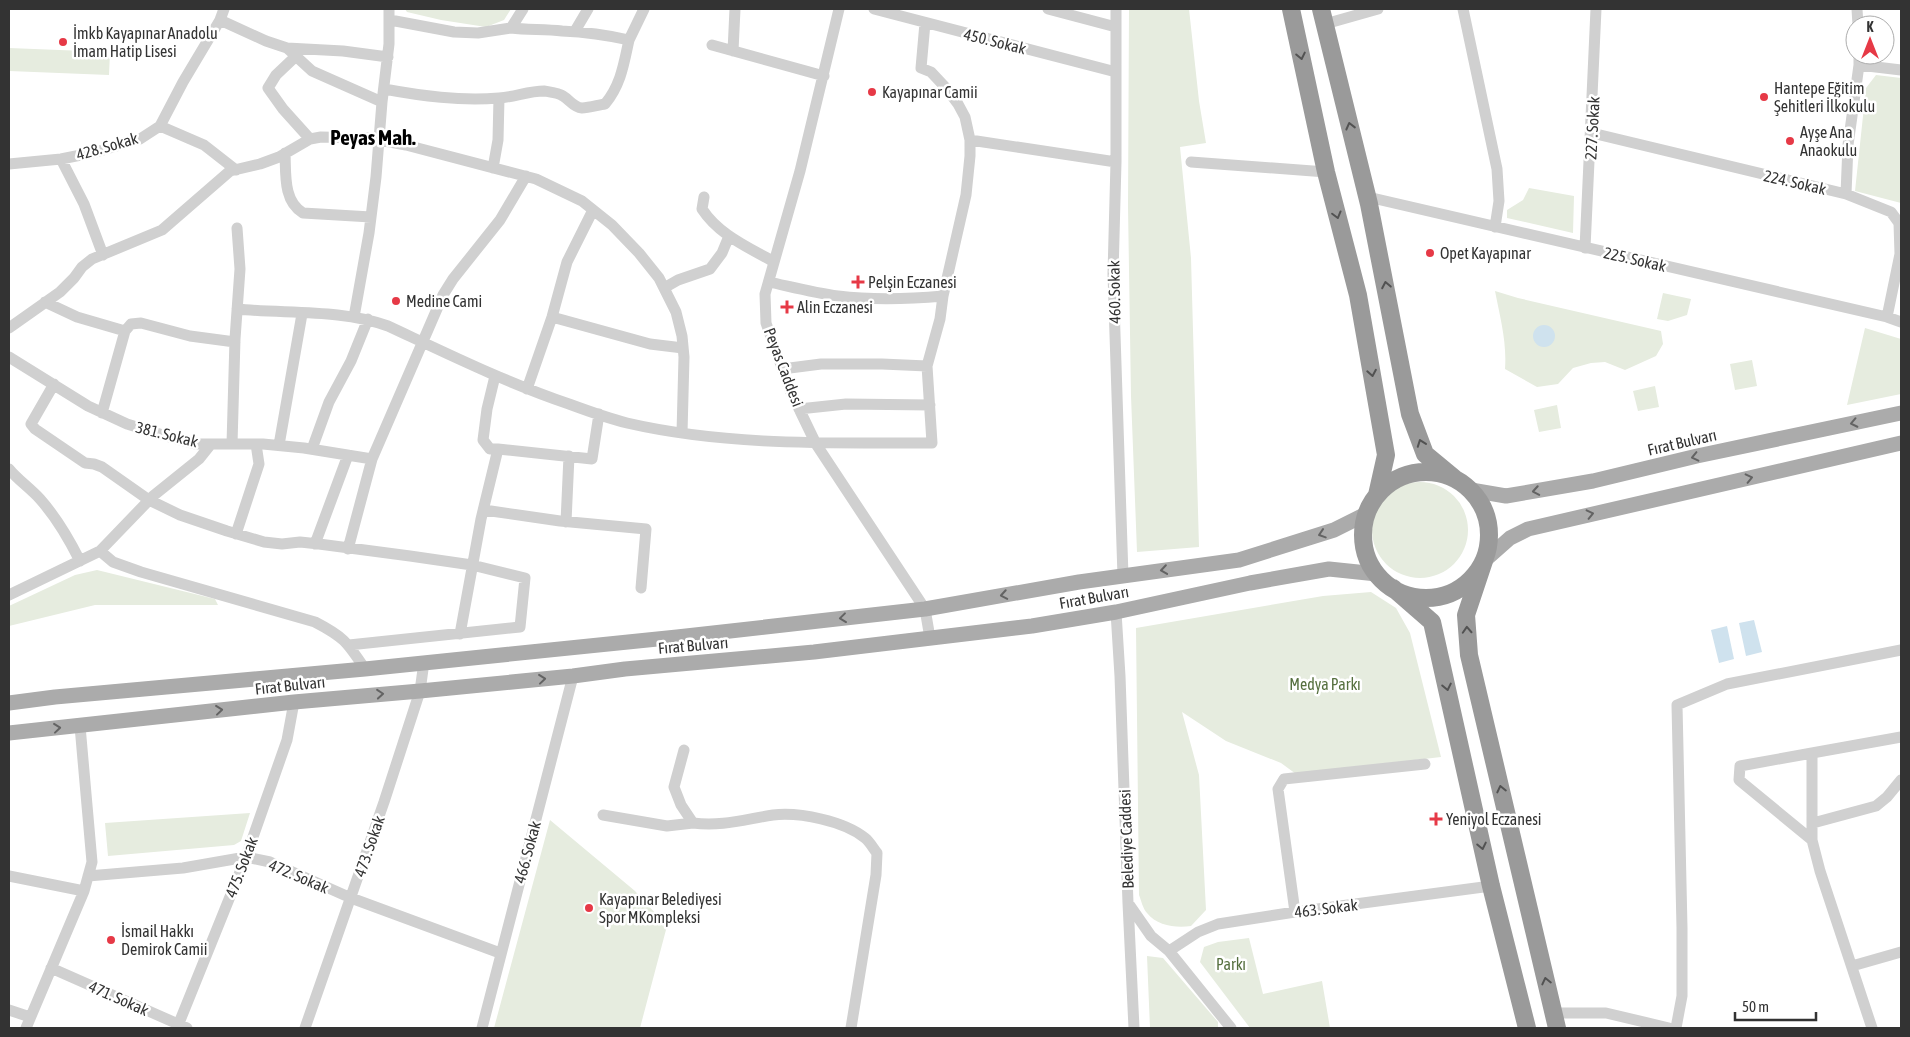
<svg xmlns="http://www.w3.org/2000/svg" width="1910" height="1037" font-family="'Asap Condensed',sans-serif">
<rect width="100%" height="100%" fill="#fff"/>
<!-- green -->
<path fill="#e6ecdf" d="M405,9h106l-7,11 -18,7 -45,-7 -34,-8z
M1129,9h60l10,92 7,42 -26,4 11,111 8,289 -62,5 -6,-156 -3,-190z
M9,48l101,4 -1,23 -100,-4z
M1876,75l25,3v125l-46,-12 11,-103z
M1529,188l45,8 -1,37 -66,-15v-8l16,-10z
M1495,291l23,7 143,33 2,13 -7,12 -31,14 -20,-8 -14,1 -18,5 -15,16 -21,3 -32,-18c2,-27 -5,-52 -10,-78z
M1663,293l28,6 -4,16 -19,6 -11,-2z
M1865,328l36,11v55l-54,11z
M1752,360l5,26 -22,4 -5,-26z
M1655,386l4,21 -21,4 -5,-20z
M1557,405l4,23 -22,4 -5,-22z
M1372 530a48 48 0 1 1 96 0a48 48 0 1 1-96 0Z
M97,570l118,29 3,6h-123l-86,21v-20l66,-31z
M1371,592l25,16 14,25 31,124 -145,17 -15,-11 -55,-22 -44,-29 17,63 7,135 -15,16c-15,2 -34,0 -44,-13 -4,-4 -6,-13 -8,-18l-3,-267 187,-32z
M250,813l-9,28 -7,4 -126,11 -3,-33z
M550,820l85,71 32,35 -27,102h-146z
M1249,938l14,56 59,-13 8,47h-80l-50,-66 4,-15 14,-5z
M1147,956l16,2 55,64v6h-68z"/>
<!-- water -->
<path fill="#cfe2ee" d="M1533 336a11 11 0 1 1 22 0a11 11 0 1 1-22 0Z
M1754,620l8,32 -16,4 -7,-33z
M1727,626l7,33 -15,4 -8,-33z"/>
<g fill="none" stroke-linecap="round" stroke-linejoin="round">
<!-- minor -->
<path stroke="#d0d0d0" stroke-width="11" d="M839,9l-39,162 -35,123 1,29 24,67 26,54 109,165 5,29
M874,9l242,63
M1048,9l68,18
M1116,9v153l-3,112 10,302
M1463,9l34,160 2,32 -4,26
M1857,9l1,16
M220,20l46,21 21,7 56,3 45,6
M390,20l64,12 24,1 33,-5 12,-19
M1325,24l53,-15
M511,28c17,2 34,1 51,3 23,1 45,4 67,9l15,-31
M575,31l13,-22
M712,45l112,31
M287,48l25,23 70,31
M733,51l2,-42
M295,57l-19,18 -8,13 15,21 27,30
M1859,65l42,5
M384,89c38,7 75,12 115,9 15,-1 30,-7 45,-7 6,1 15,2 19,5 7,4 10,11 19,12 7,0 16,-3 23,-4 16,-19 19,-41 24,-64
M160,126l44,19 32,25
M1592,133l254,61 45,18 8,11 1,31 -13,63
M970,140l146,22
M285,153c1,21 -2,48 18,60l68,4
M61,159l23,45 19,51
M1191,162l135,10
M9,164l52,-5 35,-7 44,-13 20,-13 23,-44 37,-62 4,-11
M493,168l5,-28 1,-42
M1846,194l2,-49 11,-80v-10
M704,197l-2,12c17,26 46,38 72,53
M1368,197l519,120 14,5
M1585,248l11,-239
M769,282c23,5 46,11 69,14 34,4 71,3 105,0
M664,288l14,-8 32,-11 12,-16 7,-17
M45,302l32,15 48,14
M237,309c50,5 104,0 151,17 60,28 119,57 181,78 19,7 38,14 58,19 100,23 203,20 305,20l-5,-77 13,-47 3,-23 23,-101 4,-39v-16l-5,-23 -7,-13 -12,-16 -15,-16 -10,-4 4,-45
M354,317l15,-84 7,-56 6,-75 7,-58v-35
M552,317l98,27 33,4
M9,328l51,-36 14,-14 8,-11 10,-8 70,-29 68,-59 30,-7 19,-7 31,-18 11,-2 47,1 38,7 130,34 46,22 30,24 27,28 20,25 17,34 6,24 2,21 -2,76
M9,357l79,49 39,18 39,12 29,8h68l41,4 68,11
M782,369l39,-5h61l45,2
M54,384l-23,40 4,5 50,34 9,1 8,3 47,33 31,15 47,16 37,11 18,2 18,-2 19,2 91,12 62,9 53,13 -5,49 -171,18
M527,389l25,-72 15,-55 26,-52
M799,409l47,-5 84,1
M102,413l23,-82 6,-7 10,-1 49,13 45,6
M232,444l3,-105 5,-70 -3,-41
M279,445l23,-131
M312,449l17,-47 22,-41 17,-42
M498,449l94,10 7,-45
M9,469c9,11 21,19 31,30 16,18 29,40 40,62
M484,510l76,11 86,8 -5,59
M566,522l3,-66
M236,534l23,-70 -3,-20
M315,544l33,-89
M348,549l24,-90 71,-164 10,-16 47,-59 26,-44
M100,551l13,11 28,10 174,50c29,15 32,20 50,47
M9,595l91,-44 53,-55 46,-37 12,-15
M1116,612l4,64 8,227 23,33 18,15 62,77
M460,634l21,-115 17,-70h-8l-7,-9 4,-31 8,-33
M684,750l-10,37 7,18 12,18c28,4 53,-4 80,-8 27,-3 71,6 92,23 5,4 8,10 12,15l-1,22 -25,153
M1812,753l-72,13 -1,14 73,60
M603,815l64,11 26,-3
M1813,823l63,-17 11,-9 14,-17
M9,876l75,15
M88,876l95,-8 63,-11 24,5 81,36 149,55
M1128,903l6,125
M1295,912l-17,-123 6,-10 141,-15
M1169,951l29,-19 20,-8 77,-12 196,-26
M1852,966l49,-14
M51,968l136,60
M9,1010l21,7
M1554,1013h52l63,15
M26,1028l58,-137 8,-29 -12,-136
M177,1028l69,-171 41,-117 7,-38
M305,1028l79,-226 36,-111 4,-29
M482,1028l91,-352
M1676,1028l6,-32v-68l-5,-223 50,-21 174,-34
M1872,1028l-52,-157 -8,-31v-87l89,-16"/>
<!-- major -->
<path stroke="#ababab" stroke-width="15" d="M1471,490l35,6 87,-15 104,-25 204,-43
M1484,561l26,-23 18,-9 373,-86
M9,703l46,-6 310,-28 312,-32 248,-28 154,-27 160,-22 95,-30 32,-16
M9,733l285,-31 126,-11 153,-15 52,-7 189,-17 218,-26 84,-14 134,-29 79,-14 48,5"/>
<!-- highway -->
<path stroke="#9a9a9a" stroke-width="18" d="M1291,9l35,163 32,123 28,160 -9,40
M1321,9l48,195 41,210 15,40 29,24
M1363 535a63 63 0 1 1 126 0a63 63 0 1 1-126 0Z
M1484,561l-18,54 3,40 88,373
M1393,588l39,34 59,264 36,142"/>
</g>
<!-- one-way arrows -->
<defs><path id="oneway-chevron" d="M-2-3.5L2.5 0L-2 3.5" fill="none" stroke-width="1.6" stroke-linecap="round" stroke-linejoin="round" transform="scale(1.25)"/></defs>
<g stroke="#525252">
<use href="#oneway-chevron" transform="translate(1301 56) rotate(78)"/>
<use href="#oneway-chevron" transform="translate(1350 126) rotate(-104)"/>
<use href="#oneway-chevron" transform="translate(1337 215) rotate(75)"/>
<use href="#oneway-chevron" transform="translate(1386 285) rotate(-101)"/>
<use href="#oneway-chevron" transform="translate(1372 373) rotate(80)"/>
<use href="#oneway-chevron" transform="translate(1421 443) rotate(-110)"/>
<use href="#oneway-chevron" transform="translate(1467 630) rotate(-93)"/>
<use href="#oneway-chevron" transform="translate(1447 687) rotate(78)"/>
<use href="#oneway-chevron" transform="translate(1501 789) rotate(-103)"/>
<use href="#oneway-chevron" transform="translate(1482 846) rotate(78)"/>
<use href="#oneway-chevron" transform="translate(1546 981) rotate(-103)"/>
</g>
<g stroke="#636363">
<use href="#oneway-chevron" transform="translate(1854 423) rotate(168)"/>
<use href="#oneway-chevron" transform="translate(1695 457) rotate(167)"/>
<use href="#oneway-chevron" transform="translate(1749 478) rotate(-13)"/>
<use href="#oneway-chevron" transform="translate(1536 491) rotate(170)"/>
<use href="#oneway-chevron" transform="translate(1590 514) rotate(-13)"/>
<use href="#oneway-chevron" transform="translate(1322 534) rotate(162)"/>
<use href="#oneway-chevron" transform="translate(1164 570) rotate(172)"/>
<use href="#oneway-chevron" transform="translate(1004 595) rotate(170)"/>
<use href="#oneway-chevron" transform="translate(843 618) rotate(173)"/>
<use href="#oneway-chevron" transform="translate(542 679) rotate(-6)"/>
<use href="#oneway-chevron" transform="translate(380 694) rotate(-5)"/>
<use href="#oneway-chevron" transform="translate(219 710) rotate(-6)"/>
<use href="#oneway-chevron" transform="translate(57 728) rotate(-6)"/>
</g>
<!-- markers -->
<g fill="#e63946" stroke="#fff" stroke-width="2">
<circle cx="63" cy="42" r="5"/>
<circle cx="872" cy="92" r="5"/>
<circle cx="1764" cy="97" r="5"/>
<circle cx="1790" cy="141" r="5"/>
<circle cx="1430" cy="253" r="5"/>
<path d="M855.5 274.5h5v5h5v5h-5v5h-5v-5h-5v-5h5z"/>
<circle cx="396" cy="301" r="5"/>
<path d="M784.5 299.5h5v5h5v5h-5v5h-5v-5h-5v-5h5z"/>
<path d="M1433.5 811.5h5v5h5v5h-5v5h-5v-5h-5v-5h5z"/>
<circle cx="589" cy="908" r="5"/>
<circle cx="111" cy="940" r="5"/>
</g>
<g text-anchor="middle" stroke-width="5" stroke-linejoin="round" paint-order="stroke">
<!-- poi labels -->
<g font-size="16" fill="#333" stroke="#fff" text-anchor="start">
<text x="73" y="39">İmkb Kayapınar Anadolu<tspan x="73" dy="18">İmam Hatip Lisesi</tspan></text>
<text x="1774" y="94">Hantepe Eğitim<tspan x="1774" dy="18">Şehitleri İlkokulu</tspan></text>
<text x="882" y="98">Kayapınar Camii</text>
<text x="1800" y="138">Ayşe Ana<tspan x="1800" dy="18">Anaokulu</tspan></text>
<text x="1440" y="259">Opet Kayapınar</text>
<text x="868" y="288">Pelşin Eczanesi</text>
<text x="406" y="307">Medine Cami</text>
<text x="797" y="313">Alin Eczanesi</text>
<text x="1446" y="825">Yeniyol Eczanesi</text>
<text x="599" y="905">Kayapınar Belediyesi<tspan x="599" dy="18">Spor MKompleksi</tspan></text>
<text x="121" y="937">İsmail Hakkı<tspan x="121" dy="18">Demirok Camii</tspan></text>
</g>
<!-- street labels -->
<g font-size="16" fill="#333" stroke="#fff">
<text transform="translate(995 41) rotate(14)" y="6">450. Sokak</text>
<text transform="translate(1592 128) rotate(-87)" y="6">227. Sokak</text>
<text transform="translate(107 146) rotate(-16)" y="6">428. Sokak</text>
<text transform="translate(1795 182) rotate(13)" y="6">224. Sokak</text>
<text transform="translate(1635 259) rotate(13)" y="6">225. Sokak</text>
<text transform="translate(1114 292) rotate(-91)" y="6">460. Sokak</text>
<text transform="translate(784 367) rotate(69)" y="6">Peyas Caddesi</text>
<text transform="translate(167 434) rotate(14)" y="6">381. Sokak</text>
<text transform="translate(1682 442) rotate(-13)" y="6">Fırat Bulvarı</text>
<text transform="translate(1094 597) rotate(-10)" y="6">Fırat Bulvarı</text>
<text transform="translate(693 645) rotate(-5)" y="6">Fırat Bulvarı</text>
<text transform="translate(290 685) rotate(-6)" y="6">Fırat Bulvarı</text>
<text transform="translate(1126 839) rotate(-92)" y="6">Belediye Caddesi</text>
<text transform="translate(369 846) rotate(-71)" y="6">473. Sokak</text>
<text transform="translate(527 852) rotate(-75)" y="6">466. Sokak</text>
<text transform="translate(241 867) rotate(-69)" y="6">475. Sokak</text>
<text transform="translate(299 876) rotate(23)" y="6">472. Sokak</text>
<text transform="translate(1326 908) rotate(-7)" y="6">463. Sokak</text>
<text transform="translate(119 998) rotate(24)" y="6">471. Sokak</text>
</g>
<!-- park labels -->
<g font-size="16" fill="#56703f" stroke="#fff">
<text x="1325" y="690">Medya Parkı</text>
<text x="1231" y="970">Parkı</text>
</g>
<!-- district labels -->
<g font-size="21" font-weight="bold" fill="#000" stroke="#fff">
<text x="373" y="145">Peyas Mah.</text>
</g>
</g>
<!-- border -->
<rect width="1910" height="1037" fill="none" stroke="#333333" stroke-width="20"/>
<!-- north arrow -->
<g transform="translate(1870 40)"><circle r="24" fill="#ffffff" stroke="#adadad"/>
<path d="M0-4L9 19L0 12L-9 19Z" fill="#e63946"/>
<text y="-8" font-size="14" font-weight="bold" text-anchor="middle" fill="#333333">K</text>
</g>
<!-- scale -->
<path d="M1735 1012v8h81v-8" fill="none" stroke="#333333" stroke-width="2.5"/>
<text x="1742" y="1012" font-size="15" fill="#333333" stroke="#ffffff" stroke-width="4" paint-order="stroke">50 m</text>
</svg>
